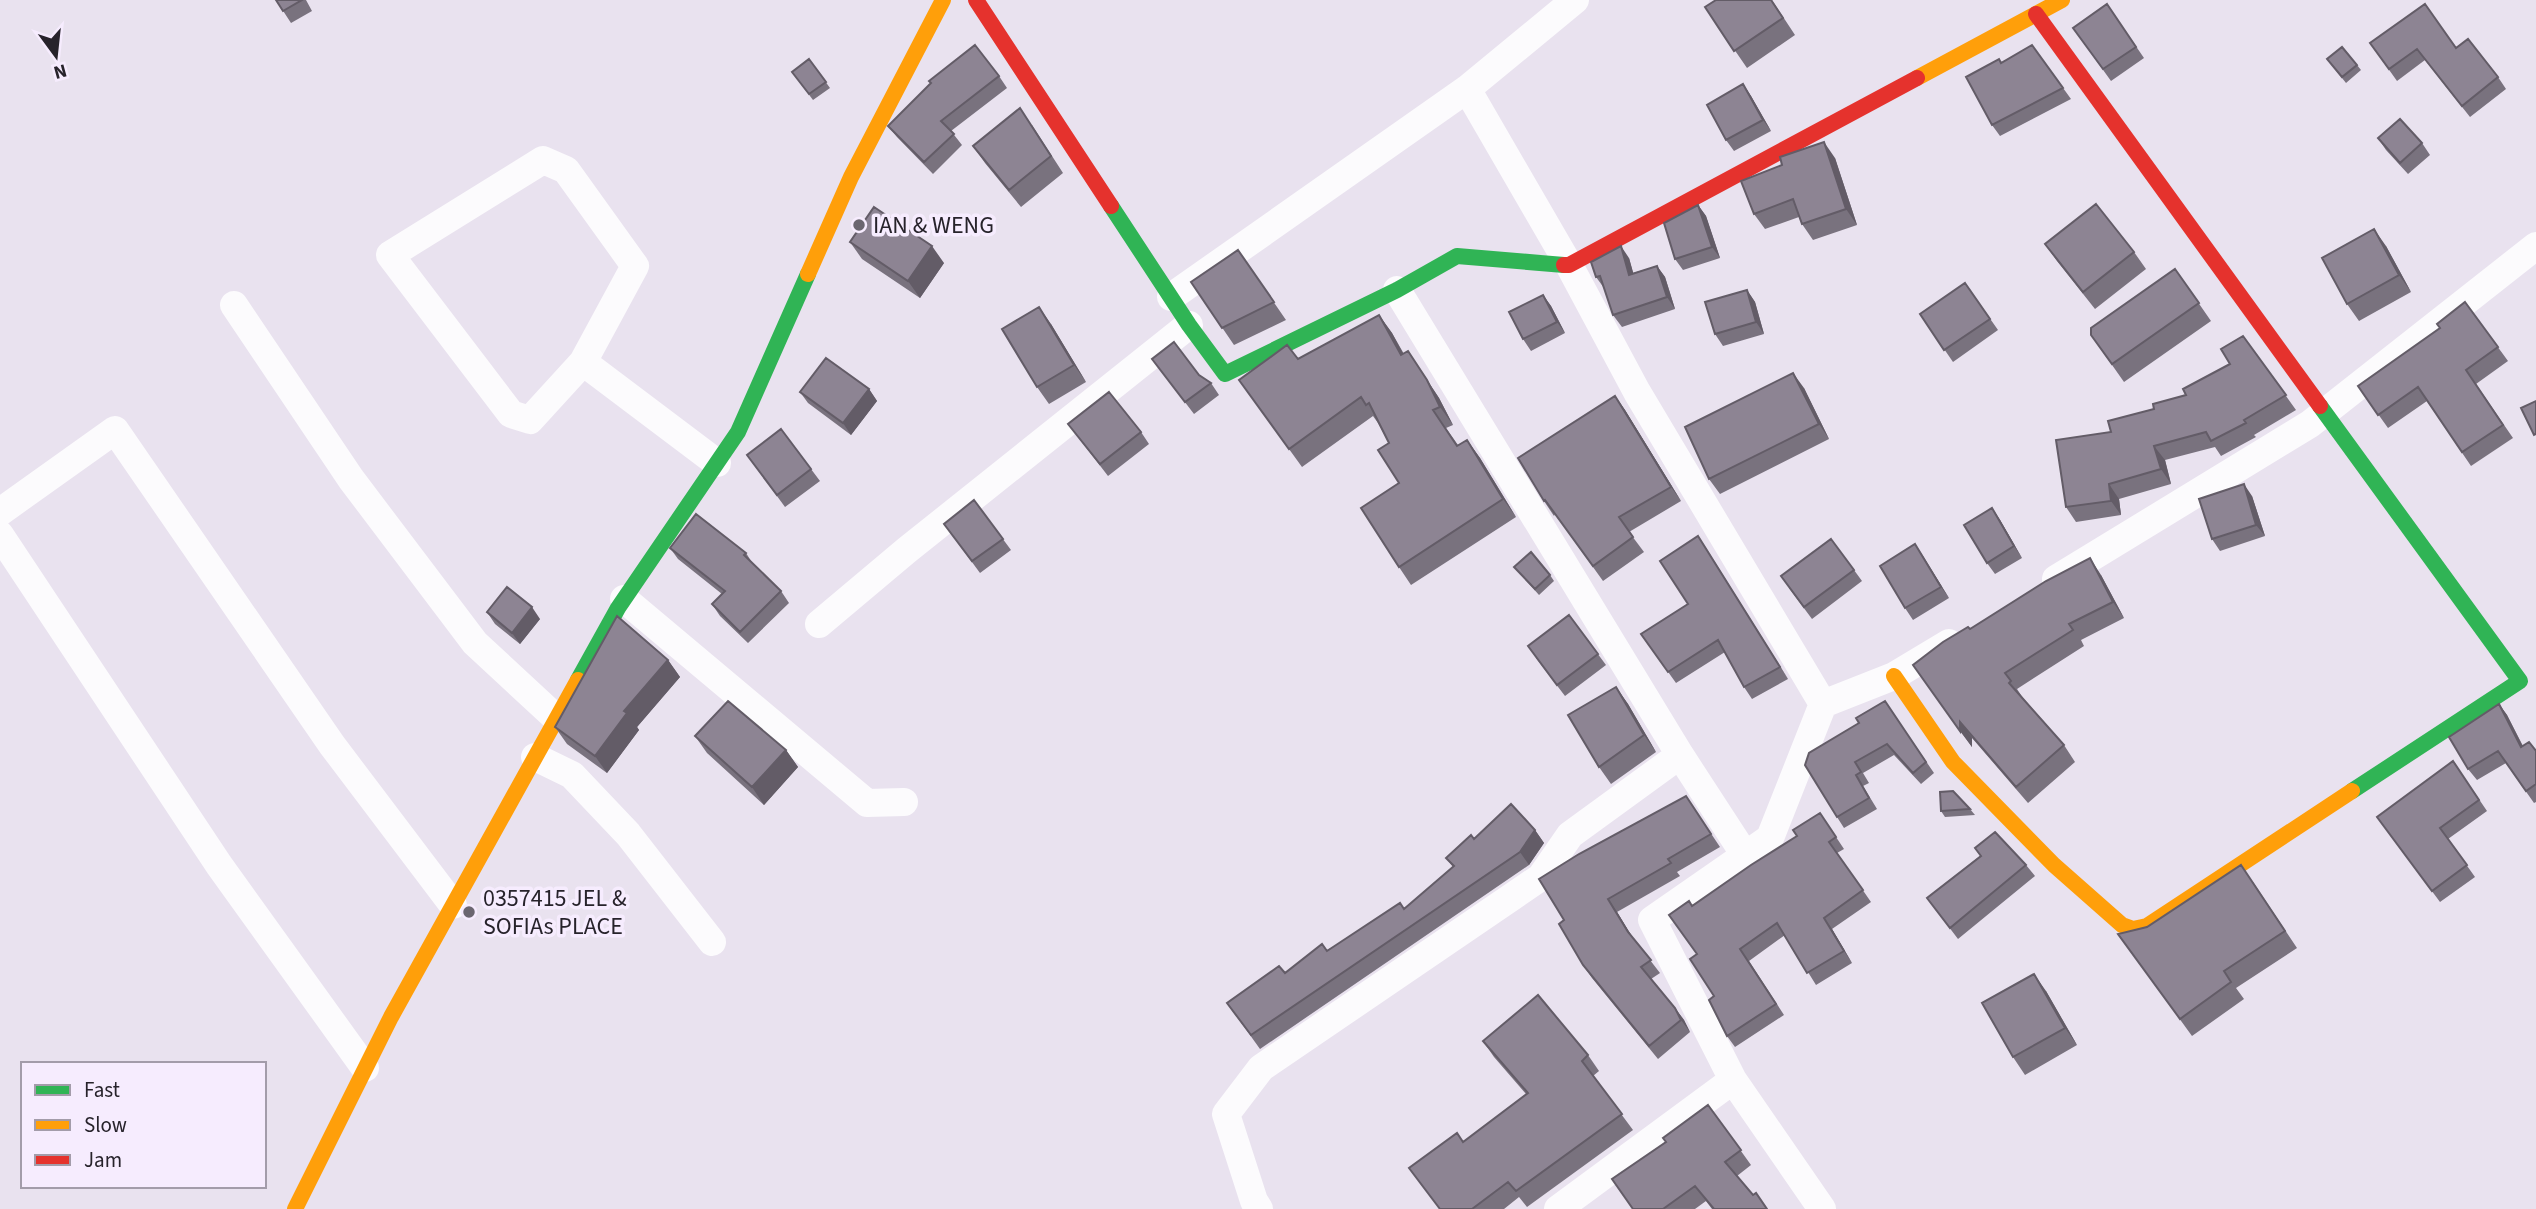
<svg xmlns="http://www.w3.org/2000/svg" width="2536" height="1209" font-family="'Source Sans 3',sans-serif">
<rect width="100%" height="100%" fill="#e9e2ef"/>
<g fill="none" stroke-linecap="round" stroke-linejoin="round">
<!-- street -->
<path stroke="#fcfbfd" stroke-width="28" d="M1467,89l102,176 68,127 186,312 -53,134 -118,82 81,160 89,129
M543,160l23,10 69,96 -52,96 -53,58 -19,-6 -121,-159z
M1397,290l283,465 65,100
M1171,297l296,-208 108,-89
M234,305l117,174 124,164 81,75
M583,362l134,101
M0,512l115,-82 217,315 121,160
M0,535l219,330 146,203
M2056,579l254,-155 226,-178
M624,599l243,204 37,-1
M819,624l88,-74 282,-225
M1823,704l71,-28 55,-33
M535,757l37,18 56,59 84,108
M1259,1209l-5,-8 -28,-87 35,-46 280,-191 29,-42 110,-80
M1558,1209l175,-129"/>
<!-- fast -->
<path stroke="#30b455" stroke-width="16" d="M1111,206l78,119 36,49 172,-84 60,-34 107,9
M2320,406l200,275 -168,110
M578,680l40,-72 120,-176 70,-158"/>
<!-- slow -->
<path stroke="#ff9f0a" stroke-width="16" d="M1917,78l145,-78
M808,274l43,-97 92,-177
M1894,676l59,86 101,103 68,60 11,4 14,-3 205,-135
M295,1209l96,-192 187,-337"/>
<!-- jam -->
<path stroke="#e5322d" stroke-width="16" d="M976,0l135,206
M2036,14l284,392
M1564,265h5l348,-187"/>
</g>
<!-- wall -->
<path fill="#79727e" d="M276,0h30l6,11 -21,12z
M1772,0l23,35 -48,33 -42,-61z
M2107,4l37,54 -33,23 -38,-53z
M2370,43l86,5 42,29 8,12 -36,28 -45,-57 -28,21z
M2032,45l39,54 -71,37 -8,-11z
M809,59l21,29 -17,12 -21,-28z
M2327,59l30,6 4,5 -15,13z
M999,76l8,12 -56,43 11,14 -29,29 -36,-37 -9,-11z
M1743,84l8,12 20,35 -37,20 -8,-11z
M1032,125l31,48 -42,34 -36,-44 -12,-17z
M2378,138l44,5 8,12 -22,19 -22,-24z
M1835,158l22,67 -44,15 -11,-16 -3,-7 -34,12 -11,-15z
M1698,205l8,11 14,42 -37,12 -8,-11z
M850,242l94,21 -24,35 -58,-39z
M2045,244l89,8 12,17 -51,40 -38,-48z
M2386,246l25,46 -52,29 -12,-17z
M1238,250l48,70 -52,25 -43,-63z
M1629,258l4,15 24,-7 8,11 10,32 -53,18 -9,-12 -9,-27 -8,-11z
M2175,269l36,52 -87,61 -33,-47z
M1965,283l33,47 -45,32 -33,-48z
M1747,290l8,12 9,32 -41,12 -8,-12z
M1543,295l8,11 14,27 -34,18 -8,-12z
M2465,302l43,59 -32,23 37,54 -42,28 -44,-65 -39,27 -30,-42 82,-58z
M1379,315l13,18 12,21 4,-3 31,47 14,27 -7,3 12,17 9,-5 13,18 36,59 -105,68 -12,-18v-84l-10,-40 -11,-20 -5,-7 -71,51 -63,-87 59,-21z
M1051,324l35,58 -37,22 -12,-17z
M2243,336l53,74 -42,25 2,2 -35,19 -6,-9 -50,13 6,24 -52,15 2,16 -45,7 -10,-15 45,-75 75,-37 44,-31z
M1152,359l47,16 12,8 8,12 -25,19z
M1804,388l25,51 -109,55 -11,-15z
M869,389l8,12 -26,34 -43,-32 -8,-11z
M1615,396l10,14 56,91 -52,31 15,20 -41,29 -48,-67 -1,2 -10,-15z
M1068,424l73,8 8,12 -41,32z
M747,455l64,14 9,12 -35,26z
M2252,496l13,40 -45,15 -8,-12z
M974,500l37,50 -31,23 -36,-49z
M1992,508l8,12 22,38 -27,16 -8,-11z
M1698,536l90,143 -36,20 -8,-12 -19,-35 -49,31 -35,-49 47,-30z
M1915,544l34,54 -36,22 -8,-12z
M670,548l76,5 7,11 28,27 8,12 -41,40 -28,-27 -8,-12 10,-10 -44,-35z
M1514,567l36,8 4,6 -15,14z
M1854,570l8,11 -50,38 -23,-31z
M2101,575l23,43 -43,22 3,6 -67,43 6,9 41,47 11,17 -47,41 -56,-65v9l-59,-82 57,-36z
M487,612l53,7 -20,25 -25,-20z
M1569,615l37,50 -41,31 -29,-38z
M668,660l12,17 -43,50 2,3 -32,43 -40,-29 -12,-17z
M1616,687l12,17 28,48 -45,32 -12,-17z
M1885,701l49,72 -13,11 -27,-29 -31,18 6,10 -6,3 14,23 -33,19 -7,-11 22,-94z
M2499,704l8,11 16,31 13,5v51l-2,1 -28,-40 -29,17 -9,-11z
M695,736l91,14 12,17 -34,38 -57,-52z
M2453,761l34,50 -39,28 27,38 -35,25 -55,-74z
M1686,796l34,51 -43,25 3,4 -63,36 16,26 27,35 -9,6 24,29 9,12 6,12 -32,27 -66,-81 -9,-13 -19,-45z
M1970,809l5,6 -30,2 -4,-6z
M1820,813l24,36 -7,4 34,49 -39,27 20,34 -36,22 -31,-50 -36,26 35,54 -49,32 -8,-11 -13,-40 -17,-42 -5,-48 105,-70z
M1535,830l9,13 -15,22 -269,184 -33,-46 177,-94 49,-42 -7,-9z
M1975,848l51,17 9,11 -77,63 -31,-41 53,-42z
M2253,882l44,66 -61,40 8,11 -52,37 -74,-102 29,-7z
M2046,991l31,54 -52,30 -12,-18z
M1483,1041l105,14 11,16 -6,5 40,54 -106,77 -8,-10 -15,12h-65l24,-67 63,-48 -32,-37z
M1708,1105l43,60 -14,11 16,19 14,14h-55l-6,-8 -11,8h-62l33,-67z"/>
<!-- shaded-wall -->
<path fill="#635c67" d="M1743,84l8,12 20,35 -8,-11z
M1824,142l11,16 22,67 -11,-16z
M1698,205l8,11 14,42 -8,-11z
M2374,229l12,17 25,46 -12,-17z
M932,246l12,17 -24,35 -12,-17z
M1621,246l8,12 8,28 -8,-11z
M1657,266l8,11 10,32 -8,-12z
M1747,290l8,12 9,32 -8,-12z
M1543,295l8,11 14,27 -8,-11z
M1039,307l12,17 35,58 -12,-17z
M1379,315l13,18 22,41 -13,-19z
M1408,351l31,47 14,27 -13,-18z
M1793,373l11,15 25,51 -10,-15z
M869,389l8,12 -26,34 -8,-12z
M1615,396l10,14 56,91 -10,-14z
M1467,440l13,18 36,59 -13,-18z
M2154,446l11,14 6,24 -10,-15z
M2109,484l10,15 2,16 -10,-14z
M2244,484l8,12 13,40 -9,-11z
M1992,508l8,12 22,38 -8,-12z
M1698,536l8,12 82,131 -8,-12z
M1915,544l8,12 26,42 -8,-11z
M2090,558l11,17 23,43 -11,-16z
M532,607l8,12 -20,25 -8,-11z
M668,660l12,17 -43,50 2,3 -32,43 -12,-17 29,-45z
M1616,687l12,17 28,48 -12,-17z
M2499,704l8,11 22,44 -8,-12z
M1960,722l12,16v9l-12,-16z
M786,750l12,17 -34,38 -12,-18z
M1535,830l9,13 -15,22 -9,-13z
M1608,899l9,13 20,33 -9,-13z
M1824,918l8,11 20,34 -8,-12z
M2034,974l12,17 31,54 -12,-17z
M1675,1008l9,12 6,12 -9,-12z"/>
<!-- building -->
<path fill="#8d8493" stroke="#635c67" stroke-width="2" d="M276,0h26l-19,11z
M1716,0h55l12,18 -49,33 -29,-44z
M2107,4l29,43 -33,22 -30,-41z
M2425,4l31,44 12,-9 30,38 -36,29 -45,-57 -28,20 -19,-26z
M975,45l24,31 -58,45 13,13 -30,28 -36,-36 43,-43 -2,-2z
M2032,45l31,43 -71,37 -26,-48 33,-18 2,4z
M2342,47l15,18 -15,12 -15,-18z
M809,59l17,23 -17,12 -17,-22z
M1743,84l20,36 -37,20 -19,-35z
M1020,108l31,48 -42,34 -36,-44z
M2400,119l22,24 -22,20 -22,-25z
M1824,142l22,67 -44,15 -9,-25 -39,15 -13,-33 41,-16 -2,-8z
M2096,204l38,48 -51,40 -38,-48z
M1698,205l14,42 -37,12 -11,-36z
M874,207l58,39 -24,35 -58,-39z
M2374,229l25,46 -52,29 -25,-46z
M1621,246l8,29 28,-9 10,31 -54,18 -13,-39 -4,1 -5,-15z
M1238,250l36,52 -52,26 -31,-46z
M2175,269l24,34 -87,61 -21,-29v-7z
M1965,283l25,36 -46,31 -24,-36z
M1747,290l9,32 -41,12 -10,-32z
M1543,295l14,27 -34,17 -14,-27z
M2465,302l33,45 -32,23 37,55 -41,27 -44,-65 -40,28 -20,-29 82,-58 -3,-4z
M1039,307l35,58 -37,22 -35,-58z
M1379,315l22,40 7,-4 19,29 13,27 -7,3 24,36 10,-6 36,59 -104,68 -38,-59 38,-25 -21,-33 11,-7 -20,-40 -3,2 -5,-8 -72,52 -50,-69 48,-35 11,14z
M2243,336l43,59 -42,25 2,3 -35,18 -5,-9 -52,14 7,23 -52,15 2,17 -45,6 -10,-67 55,-8 -3,-11 46,-12 -1,-5 33,-9 -3,-6 47,-25 -9,-15z
M1174,342l25,33 12,8 -26,19 -33,-43z
M826,358l43,31 -26,34 -43,-31z
M1793,373l26,51 -110,55 -24,-52z
M1109,392l32,40 -41,32 -32,-40z
M1615,396l56,91 -52,30 14,20 -40,29 -48,-66 -1,1 -26,-43z
M2536,401v33l-2,1 -13,-27z
M781,429l30,40 -34,26 -30,-40z
M2244,484l12,41 -44,14 -13,-40z
M974,500l29,39 -31,22 -28,-37z
M1992,508l22,38 -27,17 -23,-38z
M696,514l50,39 -2,2 37,36 -41,41 -28,-28 13,-13 -55,-43z
M1698,536l82,131 -36,20 -26,-47 -50,32 -27,-38 47,-30 -28,-43z
M1831,539l23,31 -50,37 -23,-31z
M1915,544l26,43 -36,21 -25,-42z
M1531,552l19,23 -15,14 -21,-22z
M2090,558l23,44 -44,22 4,6 -68,43 6,8 -2,2 55,62 -48,42 -56,-65v9l-47,-66 30,-23 25,-15 2,2 76,-48z
M507,587l25,20 -20,26 -25,-21z
M1569,615l29,39 -41,31 -29,-39z
M617,616l51,44 -44,51 3,2 -32,43 -40,-29z
M1616,687l28,48 -45,32 -31,-52z
M728,701l58,49 -34,37 -57,-51z
M1885,701l41,61 -13,11 -26,-29 -32,18 6,10 -5,3 13,23 -32,19 -32,-52 4,-12 50,-30 -3,-5z
M2499,704l22,43 8,-5 7,9v33l-10,7 -28,-40 -30,18 -19,-32z
M2453,761l26,39 -39,28 27,37 -35,26 -55,-74z
M1953,791l17,18 -29,2 -1,-19z
M1686,796l25,38 -43,25 3,4 -63,36 20,33 23,28 -10,7 34,41 6,12 -32,26 -66,-81 -24,-41 5,-4 -25,-41 40,-25z
M1511,804l24,26 -15,22 -269,183 -24,-32 52,-37 6,7 37,-29 5,7 73,-48 4,6 50,-43 -8,-8 25,-23 3,4z
M1820,813l16,24 -7,5 34,48 -39,28 20,33 -37,22 -30,-50 -37,26 36,55 -49,32 -18,-36 5,-4 -24,-37 7,-5 -28,-39 20,-14 3,5 59,-41 46,-29 -4,-6z
M1995,832l31,33 -76,63 -23,-30 54,-42 -6,-8z
M2241,865l44,66 -61,40 7,11 -51,37 -62,-85 29,-7z
M2034,974l31,54 -52,29 -31,-54z
M1538,995l50,60 -6,6 40,53 -106,77 -8,-9 -36,27h-32l-31,-41 48,-35 6,9 65,-49 -45,-52z
M1708,1105l33,45 -16,12 28,33 3,-2 11,16h-53l-19,-23 -32,23h-30l-21,-30 54,-37 -3,-4z"/>
<!-- markers -->
<g fill="#6b6670" stroke="#f6ecfe" stroke-width="2.5">
<circle cx="859" cy="225" r="7"/>
<circle cx="469" cy="912" r="7"/>
</g>
<g text-anchor="middle" stroke-width="7" stroke-linejoin="round" paint-order="stroke">
<!-- poi labels -->
<g font-size="24" fill="#27232b" stroke="#f6ecfe" text-anchor="start">
<text x="873" y="233">IAN &amp; WENG</text>
<text x="483" y="906">0357415 JEL &amp;<tspan x="483" dy="28">SOFIAs PLACE</tspan></text>
</g>
</g>
<!-- legend -->
<rect x="21" y="1062" width="245" height="126" fill="#f6ecfe" stroke="#a39caa" stroke-width="2"/>
<rect x="35" y="1085" width="35" height="10" fill="#30b455" stroke="#a39caa" stroke-width="2"/>
<text x="84" y="1097" font-size="21" fill="#27232b">Fast</text>
<rect x="35" y="1120" width="35" height="10" fill="#ff9f0a" stroke="#a39caa" stroke-width="2"/>
<text x="84" y="1132" font-size="21" fill="#27232b">Slow</text>
<rect x="35" y="1155" width="35" height="10" fill="#e5322d" stroke="#a39caa" stroke-width="2"/>
<text x="84" y="1167" font-size="21" fill="#27232b">Jam</text>
<!-- north arrow -->
<g transform="translate(56 56) rotate(165)" stroke="#f6ecfe" stroke-width="5" paint-order="stroke">
<path d="M0-5L12 26L0 18L-12 26Z" fill="#27232b"/>
<text y="-10" font-size="19" font-weight="bold" text-anchor="middle" fill="#27232b">N</text>
</g>
</svg>
